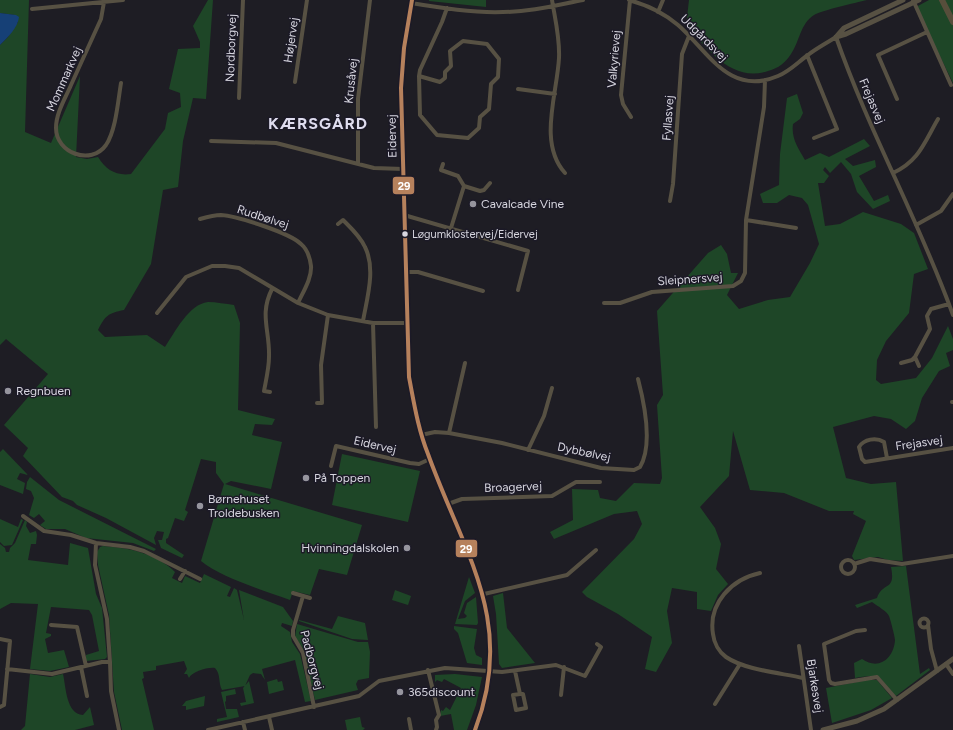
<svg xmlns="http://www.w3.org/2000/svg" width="953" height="730" font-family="Figtree,sans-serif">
<rect width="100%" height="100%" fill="#1e1d24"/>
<!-- green -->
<path fill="#1e4627" d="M0,0h29l-4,132 26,11 29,-67 -4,81 11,2 11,-2c8,13 18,19 33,17l34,-45 3,-16 13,-6 -1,-14 -11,-4 9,-40 22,-1v-6l-7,-16 15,-26h5l-7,99 -13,-1 -10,43 -5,46 -15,3 -12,74 -27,46c-16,3 -19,6 -26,20l7,7 42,-2 18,12c10,-15 24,-43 43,-45 8,0 18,2 26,3l6,18 -2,87 37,9 -3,6 -17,-1 -3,11 30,7 -11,47 -40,-8 -6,3 137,41 -15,50 -28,-6 -9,26 -17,-4 -3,9c-27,-10 -68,-22 -89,-39l23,-77 -8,-11v-11l-15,-3 -16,51 3,2 -4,9 -9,-3 -7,20 -2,1v4l18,12 -2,3 -21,-10 -3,-8h4l2,-8 -7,-1 -3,7 2,7 -50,-27 -29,-13 -4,-4 -11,-4 -39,-41 5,-8 -24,-23 44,-51 -42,-35 -6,6v-300l8,-8 10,-15 -3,-7 -15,-2z
M429,0h57v7l-57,-6z
M689,0h178c-12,3 -44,10 -53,15 -14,9 -14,26 -23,39 -6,9 -12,14 -23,17 -36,12 -60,-22 -82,-45z
M929,0h24v83l-37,-76z
M797,94l6,19 -3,6 -7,5c-2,14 5,24 12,36l15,-7 9,4 35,-18 6,7 -25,13 8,7 22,-6 1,7 -17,9 15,25 14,-6 2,6 -17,8 -16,-17 -6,-18 -10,-12 -11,11 -5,-6 -2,3 6,6 -5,7h-6l7,43 15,-2 23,-12 38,12 13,9 14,36 -14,5 -5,39 -23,28 -9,19 -1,20 5,4 35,-6 16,-20 16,-32 5,13v11l-7,3 4,13 -11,5 -17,27 -7,23 -9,8 -15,-10 -17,-3 -41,11 13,51 25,6 25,-2 7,79 -15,-1 -10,-3 -24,3 -2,-4 14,-35 -13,-7 1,-3h-25l-45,-18 -34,-3 -17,-59 -4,45 -29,31 15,21 6,16 -5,25 12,15 -10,11 -7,16 -14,-2v-17l-25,-4 -5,23 5,32 -16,29 -11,-3 7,-32 -34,-23 -31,-17 -5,-5 52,-53 8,-15 -5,-13 -23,3 -60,25 -4,-7 23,-12 -1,-31 26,1 2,8 16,3 18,-18 26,1 2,-6 -5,-73 6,-10 -6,-84 51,-58 13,-8 6,9 4,19h7l-11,22 12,14 29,-9 22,-3 20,-34 9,-19 -11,-39 -6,-7 -13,-3 -12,8h-14l-3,-9 19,-9 1,-31 7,-56z
M3,449l25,26 -8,-2 -3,6 8,4 -2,11 -23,-9v-33z
M342,454l78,17 -12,51 -76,-17z
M30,477l29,23 97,49 -2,2 -21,-8 -47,-5 -21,-9h-19l-6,-4 5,-4 -6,-7 -5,4 -5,-3 5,-17 -3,-7 -5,-2 1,-7z
M0,519l18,8 3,-8 2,1 -11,25 -8,1 -4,-4z
M25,520l2,2 -1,4 4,7 6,-2 1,4 -1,9h-5l-3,16 40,5 2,-22 18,5 8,46 6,14 5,49 -2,2 -19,2v-6l13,-4 -7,-36 -3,-5 -38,-3 -5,26 5,1v2l-6,3 3,14 16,-3 5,17 -19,4 -20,-2 8,-65 -27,-1 -11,6v-65l5,4 1,4h3l1,-4 5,-5z
M103,546c26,2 53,7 72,26l-3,6 10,5 3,-7 15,7 4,-9 27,13 -4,9 3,1 4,-9 3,2 7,30 -5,-30 44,17 10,14 -1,5 -10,-3 -1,3 9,6 2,10 8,12 11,47 -6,1 -10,-42 -33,9 3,11 -4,-6 -8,-1 -3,2 -5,11 -23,4c-4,-7 -1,-16 -7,-22 -8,-1 -23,4 -26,10l-2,-4h-3l3,-5 -3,-8 -28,5v4l-13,2 1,6 -2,1 12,51h-32l-8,-38 -5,-77 -11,-50 -1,-13 3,-5z
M906,566l14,108 9,-6 1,2 -34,26c-21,-19 -9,-23 -41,-18l-1,-15 8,-4c17,12 32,-1 33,-19 0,-3 -5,-22 -6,-24 -2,-5 -12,-10 -17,-14l-15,6 -2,-3 22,-7c6,-17 19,-6 14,-31z
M469,577l6,16 -10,8 -7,18 7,-1 2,-2 -3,-3 3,-10 9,-6 2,26 -1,2 -22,-1z
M395,590l16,6 -3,9 -16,-5z
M503,593l4,35 28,35 -33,5 -3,-4 -3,-50 -3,-18z
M338,616l27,7 3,17 -16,-1 -53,-18v-1l33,9z
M297,624l61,18h10l2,10 -1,26 -11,2 -2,4 2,6 -43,10 -10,-43 -10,-20z
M454,626l23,3 -3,19 2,7 6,3v7l-15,-2 -9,-30 -4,-4z
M30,674l20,3 13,-3c3,13 3,40 20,41l7,-8 4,18 -19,5h-54l4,-4z
M455,674l27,3 -6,28 -9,25h-13l-3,-16 -11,2 1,-6 2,1 3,-4 4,3 11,-22 -17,-9 -2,3 -5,-2 -2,2v-7z
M277,679l1,3 4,-1 2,9 -15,4 -2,-12z
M867,680h10l15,18 -21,12 -39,13 -6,-35z
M249,681l5,22 -13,3 -1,-3 6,-1 -3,-14z
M235,689l1,5 -10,2v5l-1,1 1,7h11l2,8 -22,5v-3l10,-2 -6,-25z
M205,696l-1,10 -18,4v-4h-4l4,-5z
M360,717l2,10 3,1 -2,2h-16l-2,-10z"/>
<!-- water -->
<path fill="#164076" d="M0,13l16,2 3,2c-1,11 -12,21 -19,28z"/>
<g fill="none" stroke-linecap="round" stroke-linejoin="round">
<!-- minor -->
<path stroke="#575143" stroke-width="4" d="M552,0c3,19 8,38 7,58 -2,37 -21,85 6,115
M629,0c18,5 35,13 49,25 30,26 51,72 100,51 12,-5 20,-14 30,-21 9,-7 19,-12 28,-18 33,95 83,183 117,278
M630,0l-9,95 2,9 8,13
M913,0l38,85
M104,2l-3,17c-10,22 -20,44 -30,66 -6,14 -15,28 -15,43 0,25 35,38 50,17 10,-15 12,-44 15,-62
M411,3c30,5 62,10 92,9 27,0 54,-7 80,-12
M32,9l91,-9
M658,12l5,-12
M807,55l30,74 -23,9
M419,76l21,6 5,-4v-6l6,-6 -1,-15 13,-10 24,3 12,15 -1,18 -7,7 -2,25 -9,8 -1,11 -11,10 -31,-3 -17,-20 -1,-39 1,-6 22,-48 5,-14
M295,82l12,-82
M518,89l37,5
M239,98l4,-98
M897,99l-19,-44 49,-23
M211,141l65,2 98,25 29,1
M358,164v-65l12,-99
M443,164l-2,6 17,6 6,10 -13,42
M893,173c26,-12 31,-30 45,-54
M464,186l16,5 4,-1 6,-7
M670,201l3,-17 9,-130 7,-18
M404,215l124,36 -10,39
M200,219c7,-2 14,-4 21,-4 16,1 69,18 80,29 6,5 9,14 10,22 1,12 -8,26 -13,37
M746,220l50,8
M338,224l5,-4c8,8 17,16 22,27 11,22 2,51 -2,74
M916,225l25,-14 12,-17
M406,272h12l65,19
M604,303h16l32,-11 81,-6 8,-5 4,-8 1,-53 18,-113 1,-27
M157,313l29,-36 26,-11h13l14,2 59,35 30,12 45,8h34
M373,323l3,104
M915,357l4,9
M901,363l11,-3 3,-3 15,-28 -3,-13 4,-7 18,-5
M270,392l-6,-1c2,-11 5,-23 5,-34 1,-27 -10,-42 3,-68
M952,402h1
M317,403h5l-1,-38 7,-50
M449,433l16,-70
M421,435l14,-3 14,1 53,10 99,25 33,2 6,-3c13,-22 4,-65 -2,-88
M528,450l16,-34 8,-28
M887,458l-3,-16c-8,-5 -20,-3 -25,5l3,12 3,3 88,-14
M331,466l5,-20 74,17 9,1 11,-5
M448,504l14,-5 90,-3 24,-14h24
M23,516l21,15 27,4 25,8 34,4 14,4 56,28
M96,543l-1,22 12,54 3,43
M841 567a7 7 0 1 1 14 0a7 7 0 1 1-14 0Z
M854,564l16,-5 32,5 51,-8
M760,573c-28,6 -52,30 -47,61 1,9 6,18 13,23 19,13 55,16 77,21
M180,579l5,-8
M293,593l17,5
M484,594l83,-19 29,-25
M303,596l-10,34v6l10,17 11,54
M919.5 623a4.5 4.5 0 1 1 9 0a4.5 4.5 0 1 1-9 0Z
M51,625l26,2 9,39
M928,625l3,24 6,22
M865,630l-9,1 -32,13 5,36 2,3 4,1 42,-7 20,23
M0,639l10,2 -6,64 -4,2
M799,646l12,84
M946,664l7,10
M81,667l6,29
M7,669l45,5 50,-12h8l1,29 8,39
M428,670l11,45 -3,5 1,7 -1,3
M515,671l5,23 -7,1 3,15 10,-2 -3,-14h-3
M561,695l3,-28
M715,704l25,-40
M269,717l3,13
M409,719l2,11
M243,722l2,8
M208,730l151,-34 20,-15 66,-13 57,4 54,-7 29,11 16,-29 -4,-3"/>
<!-- tertiary -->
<path stroke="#575143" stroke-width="5" d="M412,0l-8,48 -3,40 8,289c5,26 9,52 19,77 35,98 89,167 47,276
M837,36l7,-8 59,-28
M836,37l10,-3 73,-34
M823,730l34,-9 27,-12 69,-50"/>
<!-- secondary -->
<path stroke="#574e3b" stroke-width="6" d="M942,0l11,22"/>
<!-- bus-1 casing -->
<g stroke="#1c1a27" stroke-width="7">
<path id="bus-1" d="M412,0l-8,48 -3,40 8,289c5,26 9,52 19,77 35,98 89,167 47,276"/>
</g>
<!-- bus-1 -->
<use href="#bus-1" stroke="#b6815c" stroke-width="4"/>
</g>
<!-- markers -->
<g fill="#96959e" stroke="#1c1a27" stroke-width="1.5">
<circle cx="473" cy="204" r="4"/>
<circle cx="8" cy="391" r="4"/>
<circle cx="306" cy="478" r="4"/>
<circle cx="200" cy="506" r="4"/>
<circle cx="407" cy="548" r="4"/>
<circle cx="400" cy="692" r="4"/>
</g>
<circle fill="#d7d6df" stroke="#1c1a27" stroke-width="1.5" cx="405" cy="234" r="3.5"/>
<g text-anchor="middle" stroke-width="3" stroke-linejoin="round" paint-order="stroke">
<!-- bus labels -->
<g font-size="11" fill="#d7d6df" stroke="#1c1a27" text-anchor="start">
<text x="412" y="238">Løgumklostervej/Eidervej</text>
</g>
<!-- street labels -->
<g font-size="12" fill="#d7d6df" stroke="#1c1a27">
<text transform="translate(704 38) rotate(45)" y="4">Udgårdsvej</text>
<text transform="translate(291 40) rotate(-82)" y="4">Højervej</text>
<text transform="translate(231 48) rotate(-88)" y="4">Nordborgvej</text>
<text transform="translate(614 59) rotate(-85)" y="4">Valkyrievej</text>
<text transform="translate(64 79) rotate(-66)" y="4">Mommarkvej</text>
<text transform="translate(351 81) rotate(-84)" y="4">Krusåvej</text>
<text transform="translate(872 101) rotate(67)" y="4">Frejasvej</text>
<text transform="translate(668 118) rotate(-86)" y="4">Fyllasvej</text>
<text transform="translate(392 136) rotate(-91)" y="4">Eidervej</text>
<text transform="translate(263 217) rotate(18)" y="4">Rudbølvej</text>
<text transform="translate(690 279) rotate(-4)" y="4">Sleipnersvej</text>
<text transform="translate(919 443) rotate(-8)" y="4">Frejasvej</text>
<text transform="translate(375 445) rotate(13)" y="4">Eidervej</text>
<text transform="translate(584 452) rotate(12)" y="4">Dybbølvej</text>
<text transform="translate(513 487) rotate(-2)" y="4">Broagervej</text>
<text transform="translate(312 660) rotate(75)" y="4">Padborgvej</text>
<text transform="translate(815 686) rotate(81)" y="4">Bjarkesvej</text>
</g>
<!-- poi labels -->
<g font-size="12" fill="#d7d6df" stroke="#1c1a27" text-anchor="start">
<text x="481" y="208">Cavalcade Vine</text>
<text x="16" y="395">Regnbuen</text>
<text x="314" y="482">På Toppen</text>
<text x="208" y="503">Børnehuset<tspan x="208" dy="14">Troldebusken</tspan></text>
<text x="399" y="552" text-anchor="end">Hvinningdalskolen</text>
<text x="408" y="696">365discount</text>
</g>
<!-- district labels -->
<g font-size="16" font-weight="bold" letter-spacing="1" fill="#dfddef" stroke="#1c1a27">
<text x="318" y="129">KÆRSGÅRD</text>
</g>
</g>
<g stroke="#1c1a27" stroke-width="1.5">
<rect x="392" y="176" width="23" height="19" rx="4" fill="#b6815c"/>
<rect x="455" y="539" width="23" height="19" rx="4" fill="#b6815c"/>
</g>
<g font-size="11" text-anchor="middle" font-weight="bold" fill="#fff">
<text x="404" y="190">29</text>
<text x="466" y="553">29</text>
</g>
</svg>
